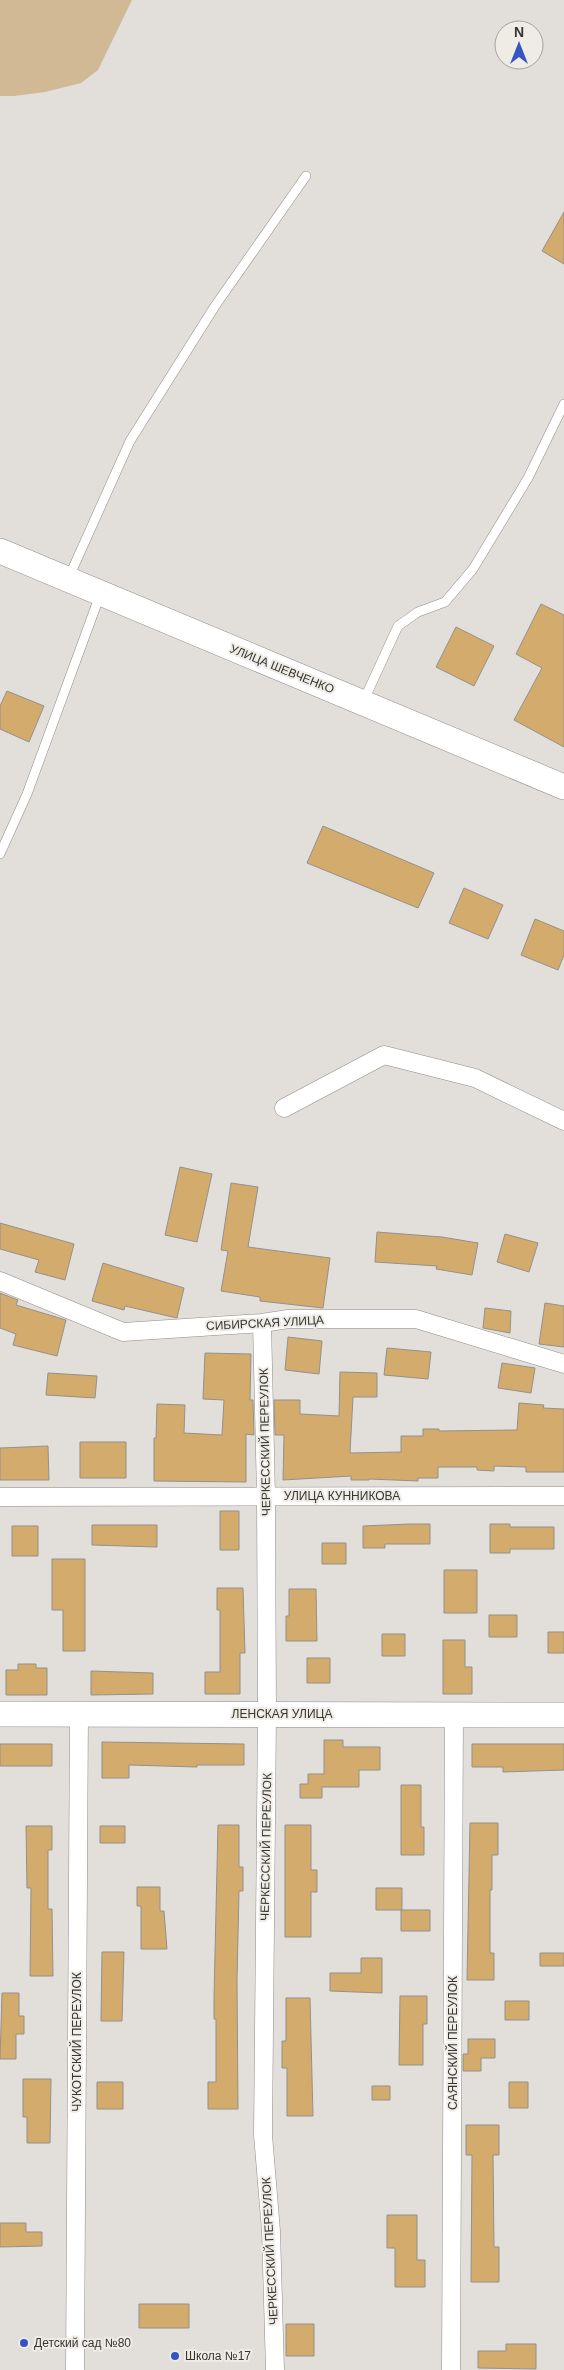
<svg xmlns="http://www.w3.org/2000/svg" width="564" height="2370" font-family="Arial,sans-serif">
<rect width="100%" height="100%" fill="#e2ded9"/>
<!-- green -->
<path fill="#d2b995" d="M0,0h132l-34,70 -17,13 -36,9 -31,4h-14z"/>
<!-- building -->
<path fill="#d2ab6d" stroke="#94918c" d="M564,212v52l-22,-13z
M541,604l23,11v132l-50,-27 28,-52 -26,-14z
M456,627l38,19 -20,40 -38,-19z
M7,691l37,15 -15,36 -29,-13v-23z
M323,826l111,47 -16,35 -111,-45z
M464,888l39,17 -15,34 -39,-16z
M535,919l29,12v24l-6,15 -37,-15z
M180,1167l32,7 -15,68 -32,-7z
M231,1183l27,4 -10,60 82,11 -7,50 -63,-7v-4l-39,-6 7,-40 -7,-1z
M0,1223l74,21 -9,36 -30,-8 4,-12 -39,-11z
M377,1232l65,5 36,6 -6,32 -36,-6 1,-3 -62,-4z
M505,1234l33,9 -9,29 -32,-10z
M103,1263l81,25 -7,30 -52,-12 -1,4 -32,-9z
M0,1293l18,7 -2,5 50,15 -9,36 -44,-11 3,-11 -16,-6z
M545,1303l19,3v41l-25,-3z
M485,1308l26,3 -1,22 -27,-5z
M288,1337l34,4 -3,33 -34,-4z
M387,1348l44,4 -3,27 -44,-4z
M205,1353l46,1 -1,46h3l1,35 -8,-1v48l-92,-1v-43h2l1,-34 28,1 -1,28 38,2 2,-35 -21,-1z
M502,1363l33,5 -4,25 -33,-5z
M340,1372l37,1v24h-24l-3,56 51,-1v-16h22v-7h16v2l78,-1 2,-27 25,2 -1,3 21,1v63h-38v-5l-32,-1v5l-17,-1v-3h-39v11h-20v3l-49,-2v1h-18v-4l-68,4 1,-45h-9l-1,-35h26v14l39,2z
M48,1373l49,3 -2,22 -49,-3z
M80,1442h46v36h-46z
M48,1446l1,34h-49v-32z
M220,1511h19v39h-19z
M409,1524h21v20h-45v4h-22v-22z
M490,1524h20v3h44v22h-44v4h-20z
M92,1525h65v22l-65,-2z
M12,1526h26v30h-26z
M322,1543h24v21h-24z
M52,1559h33v92h-22v-41h-11z
M444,1570h33v43h-33z
M217,1588h26l2,65h-5v41h-35v-22h15v-62h-3z
M289,1589h27l1,52h-31v-25h3z
M489,1615h28v22h-28z
M548,1632h16v21h-16z
M382,1634h23v22h-23z
M443,1640h22v27h7v27h-29z
M307,1658h23v25h-23z
M18,1664h18v4h11v27h-41v-25h12z
M91,1671l62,2v21l-62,1z
M324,1740h19v7h37v23h-21v17h-37v11h-22v-14h8v-10h16z
M102,1742l142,2v21h-47v2l-68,-2v13h-27z
M0,1744h52v22h-52z
M472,1744h92v26l-61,2v-5h-31z
M401,1785h20v42h3v28h-23z
M470,1823h28v32h-6v35h-2v63h4v27h-27z
M218,1825h21v42h4v24h-4l-2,89 1,129h-30v-27h8v-63h-2v-22z
M285,1825h26v45h6v22h-6v45h-26z
M26,1826h26v24h-4v59h4l1,67h-23l1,-88h-4z
M100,1826h25v17h-25z
M137,1887h23v24h4l3,38h-26v-43h-4z
M376,1888h26v22h-26z
M401,1910h29v21h-29z
M102,1952h22l-2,69h-21z
M540,1953h24v13h-24z
M361,1958h21v35l-52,-2v-18h31z
M2,1993h17v23h5v18h-8v25h-16z
M400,1996h27v28h-4v41h-24z
M286,1998h24l3,118h-26v-48h-5v-27h4z
M505,2001h24v19h-24z
M468,2039h27v19h-14v13h-18v-17h5z
M23,2079h28l-1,64h-23v-26h-4z
M97,2082h26v27h-26z
M509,2082h19v26h-19z
M372,2086h18v14h-18z
M466,2125h33v30h-6l1,92h5v35h-28l1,-127h-6z
M387,2215h30v45h8v27h-30v-39h-8z
M0,2223h26v9h16v14l-42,1z
M139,2304h50v24h-50z
M286,2324h28v32h-28z
M506,2344h30v25l-58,-1v-17h28z"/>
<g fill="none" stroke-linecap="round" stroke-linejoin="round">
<!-- lane casing -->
<g stroke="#918d88" stroke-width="10">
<path id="lane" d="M69,577l61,-136 85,-135 91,-130
M364,700l34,-74 20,-14 27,-10 28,-33 55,-91 36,-74
M0,854l27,-60 73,-199"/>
</g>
<!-- street casing -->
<g stroke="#918d88" stroke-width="19">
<path id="street" d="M284,1108l100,-53 91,23 89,43
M0,1281l123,51 139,-9 26,-4h128l148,45
M262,1323l4,173 1,218 -4,421 8,96 4,139
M0,1497l564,-1
M75,2370l4,-657
M451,2370l3,-655"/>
</g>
<!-- secondary casing -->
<g stroke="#918d88" stroke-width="26">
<path id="secondary" d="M0,551c188,80 376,156 564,236
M0,1714l564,1"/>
</g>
<!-- lane -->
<use href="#lane" stroke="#fff" stroke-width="9"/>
<!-- street -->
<use href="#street" stroke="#fff" stroke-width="18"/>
<!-- secondary -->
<use href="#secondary" stroke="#fff" stroke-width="25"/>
</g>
<!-- markers -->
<g fill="#3654c5" stroke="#efece6" stroke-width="2">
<circle cx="24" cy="2343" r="5"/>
<circle cx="175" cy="2356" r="5"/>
</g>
<g text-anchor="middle" stroke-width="4" stroke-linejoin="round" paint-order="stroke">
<!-- street labels -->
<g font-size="12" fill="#363533" stroke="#efece6">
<text transform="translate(282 669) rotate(22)" y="4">УЛИЦА ШЕВЧЕНКО</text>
<text transform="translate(265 1323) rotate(-3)" y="4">СИБИРСКАЯ УЛИЦА</text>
<text transform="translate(265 1442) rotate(-91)" y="4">ЧЕРКЕССКИЙ ПЕРЕУЛОК</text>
<text x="342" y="1500">УЛИЦА КУННИКОВА</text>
<text x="282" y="1718">ЛЕНСКАЯ УЛИЦА</text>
<text transform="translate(266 1847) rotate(-89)" y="4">ЧЕРКЕССКИЙ ПЕРЕУЛОК</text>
<text transform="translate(77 2042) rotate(-90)" y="4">ЧУКОТСКИЙ ПЕРЕУЛОК</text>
<text transform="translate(453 2043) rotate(-90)" y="4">САЯНСКИЙ ПЕРЕУЛОК</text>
<text transform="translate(270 2251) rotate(-93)" y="4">ЧЕРКЕССКИЙ ПЕРЕУЛОК</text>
</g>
<!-- poi labels -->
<g font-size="12" fill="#363533" stroke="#efece6" text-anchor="start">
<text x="34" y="2347">Детский сад №80</text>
<text x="185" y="2360">Школа №17</text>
</g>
</g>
<!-- north arrow -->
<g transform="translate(519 45)"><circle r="24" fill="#efece6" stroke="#a5a39e"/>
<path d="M0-4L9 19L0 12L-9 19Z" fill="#3654c5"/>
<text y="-8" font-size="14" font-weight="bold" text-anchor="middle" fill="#363533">N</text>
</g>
</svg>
